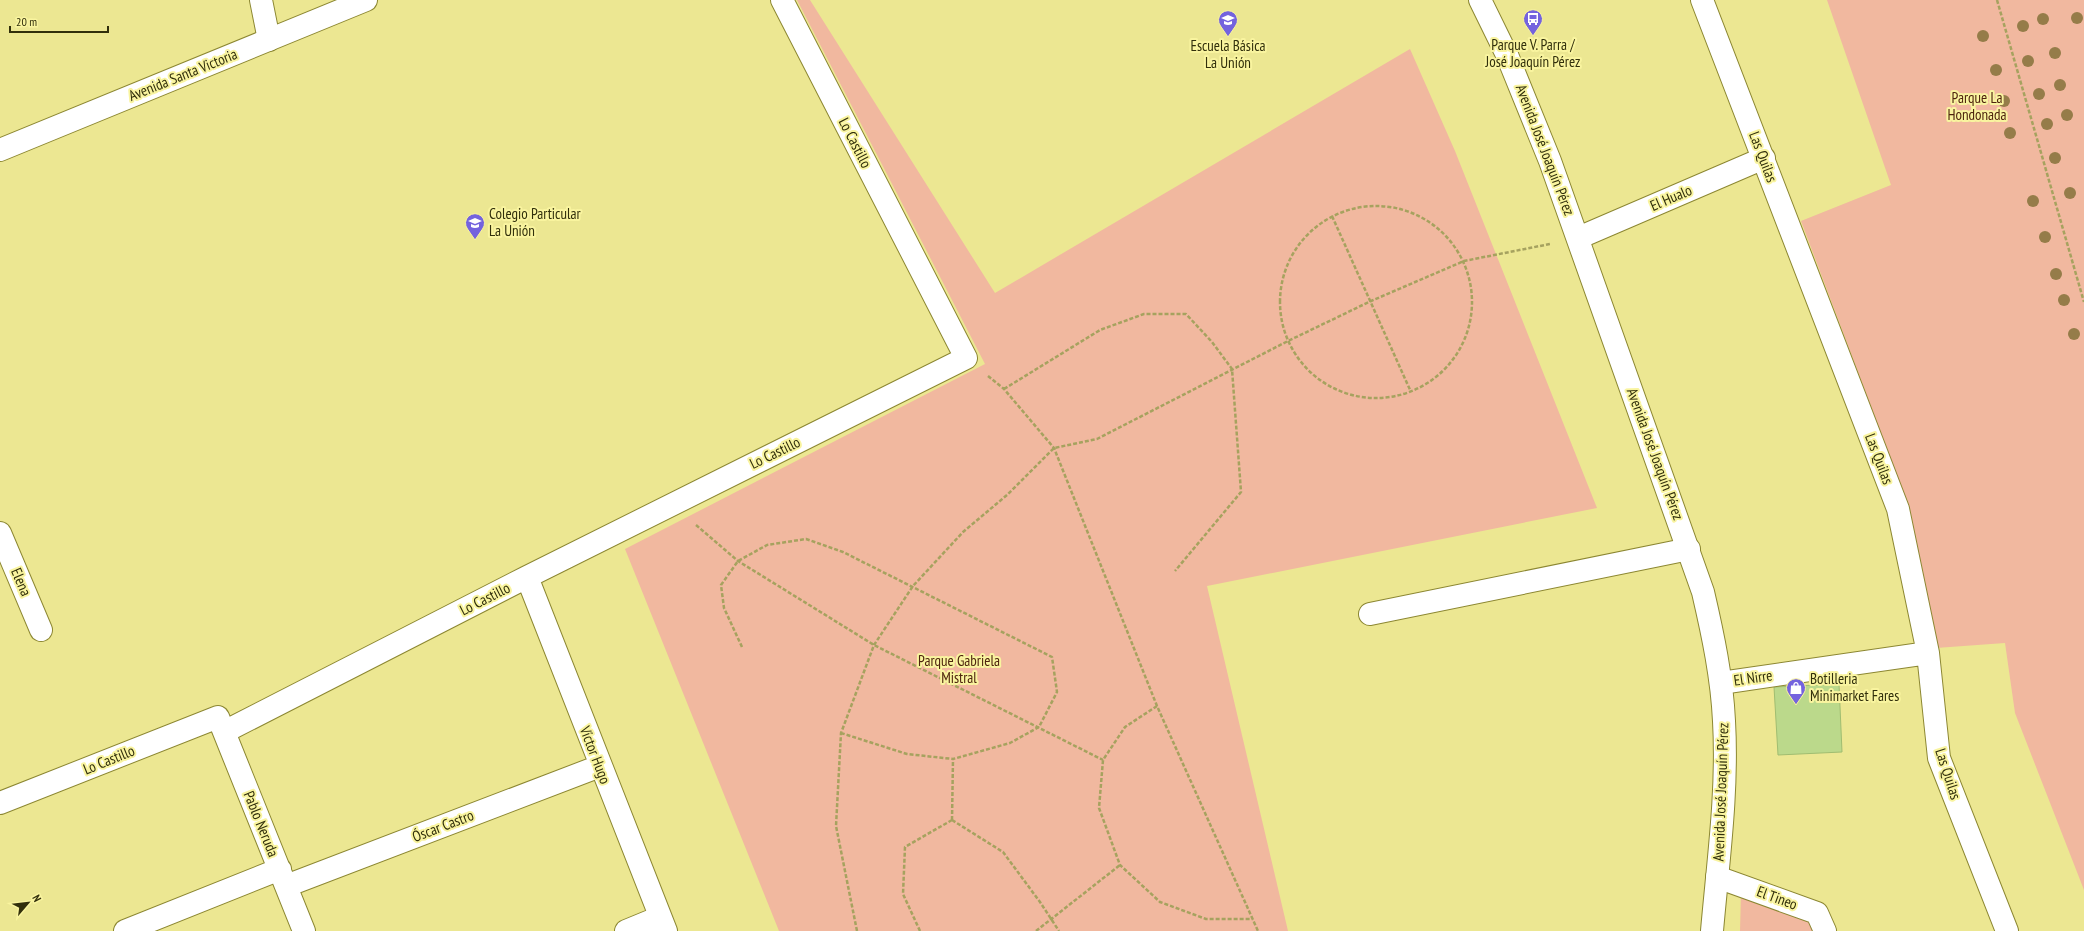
<svg xmlns="http://www.w3.org/2000/svg" width="2084" height="931" font-family="'PT Sans Narrow',sans-serif">
<rect width="100%" height="100%" fill="#ece792"/>
<!-- green -->
<path fill="#f1b89f" d="M797,0h13l185,293 415,-244 45,102 142,357 -390,78 81,345h-509l-154,-382 360,-185z
M1827,0h257v890l-69,-177 -10,-70 -69,5 -28,-143 -107,-284 90,-36z
M1741,892l75,28 4,11h-80z"/>
<!-- building -->
<path fill="#bbd98b" stroke="#a0bd71" d="M1839,684l3,68 -64,3 -4,-68z"/>
<g fill="none" stroke-linecap="round" stroke-linejoin="round">
<!-- minor casing -->
<g stroke="#8c8732" stroke-width="24">
<path id="minor" d="M261,0l8,40
M1702,0l196,509 30,144 11,105 68,173
M1578,238l186,-80
M0,533l41,97
M527,577l139,354
M1370,614l319,-65
M1721,683l207,-30
M224,732l303,-155 439,-219 -184,-358
M0,803l218,-86 86,214
M1717,877l100,36 8,18
M286,886l314,-120
M125,931l155,-62
M626,931l34,-14"/>
</g>
<!-- tertiary casing -->
<g stroke="#8c8732" stroke-width="24">
<path id="tertiary" d="M0,150l366,-150"/>
</g>
<!-- primary casing -->
<g stroke="#8c8732" stroke-width="24">
<path id="primary" d="M1480,0l27,55 43,106 153,431c10,43 19,86 21,129 4,70 -6,141 -12,210"/>
</g>
<!-- path -->
<path stroke="#a6a25f" stroke-width="2.5" stroke-dasharray="4 2" stroke-linecap="butt" d="M1997,0l87,302
M1280 302a96 96 0 1 1 192 0a96 96 0 1 1-192 0Z
M1332,216l79,176
M988,376l16,13 50,59 103,258 101,225
M1004,389l96,-59 44,-16h42l26,28 20,27 9,123 -66,79
M696,525l42,36 136,84 229,115
M742,647l-18,-39 -3,-23 17,-24 29,-16 39,-6 37,13 209,105 5,35 -18,35 -29,16 -57,16 -46,-5 -66,-21
M1157,706l-32,21 -22,33 -4,48 21,57 40,37 46,17h47
M952,820l51,32 37,50 19,29
M952,820l1,-61
M857,931l-21,-105 5,-93 33,-88 39,-59 50,-54 44,-37 47,-47 43,-9 191,-98 83,-40 93,-40 86,-17
M920,931l-17,-37 2,-47 47,-27
M1036,931l84,-66"/>
<!-- minor -->
<use href="#minor" stroke="#fff" stroke-width="22"/>
<!-- tertiary -->
<use href="#tertiary" stroke="#fff" stroke-width="22"/>
<!-- primary -->
<use href="#primary" stroke="#fff" stroke-width="22"/>
</g>
<!-- trees -->
<g fill="#957c49">
<circle cx="2077" cy="18" r="6"/>
<circle cx="2043" cy="19" r="6"/>
<circle cx="2023" cy="26" r="6"/>
<circle cx="1983" cy="36" r="6"/>
<circle cx="2055" cy="53" r="6"/>
<circle cx="2028" cy="61" r="6"/>
<circle cx="1996" cy="70" r="6"/>
<circle cx="2060" cy="85" r="6"/>
<circle cx="2039" cy="94" r="6"/>
<circle cx="2004" cy="101" r="6"/>
<circle cx="2067" cy="115" r="6"/>
<circle cx="2047" cy="124" r="6"/>
<circle cx="2010" cy="133" r="6"/>
<circle cx="2055" cy="158" r="6"/>
<circle cx="2070" cy="193" r="6"/>
<circle cx="2033" cy="201" r="6"/>
<circle cx="2045" cy="237" r="6"/>
<circle cx="2056" cy="274" r="6"/>
<circle cx="2064" cy="300" r="6"/>
<circle cx="2074" cy="334" r="6"/>
</g>
<!-- icons -->
<defs>
<g id="bus-pin" transform="scale(1)"><path d="M0 17L-7.5 6A9.5 9.5 0 1 1 7.5 6Z" fill="#7463de" stroke="#f9f49f"/><path d="M-5-6H5V4H4V6H2V4H-2V6H-4V4H-5ZM-3.5-4V0h7V-4ZM-3.5 1.2v1.5H-2V1.2ZM2 1.2v1.5H3.5V1.2Z" fill="#fff"/></g>
<g id="school-pin" transform="scale(1)"><path d="M0 17L-7.5 6A9.5 9.5 0 1 1 7.5 6Z" fill="#7463de" stroke="#f9f49f"/><path d="M0-5L7-2L0 1L-7-2ZM-4 1L0 2.5L4 1V4Q0 6-4 4Z" fill="#fff"/></g>
<g id="shop-pin" transform="scale(1)"><path d="M0 17L-7.5 6A9.5 9.5 0 1 1 7.5 6Z" fill="#7463de" stroke="#f9f49f"/><path d="M-5-2.5h2.3a2.7 3.5 0 0 1 5.4 0H5L5.5 6h-11ZM-1.5-2.5h3a1.5 2.3 0 0 0-3 0Z" fill="#fff"/></g>
</defs>
<g fill-rule="evenodd">
<use href="#bus-pin" x="1533" y="19"/>
<use href="#school-pin" x="1228" y="20"/>
<use href="#school-pin" x="475" y="223"/>
<use href="#shop-pin" x="1796" y="688"/>
</g>
<g text-anchor="middle" stroke-width="4" stroke-linejoin="round" paint-order="stroke">
<!-- poi labels -->
<g font-size="15" fill="#312f0b" stroke="#f9f49f">
<text x="1533" y="50">Parque V. Parra /<tspan x="1533" dy="17">José Joaquín Pérez</tspan></text>
<text x="1228" y="51">Escuela Básica<tspan x="1228" dy="17">La Unión</tspan></text>
<text x="489" y="219" text-anchor="start">Colegio Particular<tspan x="489" dy="17">La Unión</tspan></text>
<text x="1810" y="684" text-anchor="start">Botilleria<tspan x="1810" dy="17">Minimarket Fares</tspan></text>
</g>
<!-- street labels -->
<g font-size="15" fill="#312f0b" stroke="#f9f49f">
<text transform="translate(183 75) rotate(-22)" y="5">Avenida Santa Victoria</text>
<text transform="translate(855 143) rotate(63)" y="5">Lo Castillo</text>
<text transform="translate(1545 150) rotate(69)" y="5">Avenida José Joaquín Pérez</text>
<text transform="translate(1763 157) rotate(69)" y="5">Las Quilas</text>
<text transform="translate(1671 198) rotate(-23)" y="5">El Hualo</text>
<text transform="translate(775 453) rotate(-26)" y="5">Lo Castillo</text>
<text transform="translate(1655 454) rotate(70)" y="5">Avenida José Joaquín Pérez</text>
<text transform="translate(1879 459) rotate(69)" y="5">Las Quilas</text>
<text transform="translate(21 582) rotate(67)" y="5">Elena</text>
<text transform="translate(485 599) rotate(-27)" y="5">Lo Castillo</text>
<text transform="translate(1753 678) rotate(-8)" y="5">El Nirre</text>
<text transform="translate(595 755) rotate(69)" y="5">Víctor Hugo</text>
<text transform="translate(109 760) rotate(-22)" y="5">Lo Castillo</text>
<text transform="translate(1948 774) rotate(72)" y="5">Las Quilas</text>
<text transform="translate(1721 792) rotate(-88)" y="5">Avenida José Joaquín Pérez</text>
<text transform="translate(261 824) rotate(68)" y="5">Pablo Neruda</text>
<text transform="translate(443 826) rotate(-21)" y="5">Óscar Castro</text>
<text transform="translate(1777 898) rotate(20)" y="5">El Tineo</text>
</g>
<!-- park labels -->
<g font-size="15" fill="#4e240e" stroke="#f9f49f">
<text x="1977" y="103">Parque La<tspan x="1977" dy="17">Hondonada</tspan></text>
<text x="959" y="666">Parque Gabriela<tspan x="959" dy="17">Mistral</tspan></text>
</g>
</g>
<!-- north arrow -->
<g transform="translate(28 903) rotate(62)" stroke="#f9f49f" stroke-width="3" paint-order="stroke">
<path d="M0-3L7 15L0 10L-7 15Z" fill="#312f0b"/>
<text y="-6" font-size="11" font-weight="bold" text-anchor="middle" fill="#312f0b">N</text>
</g>
<!-- scale -->
<path d="M10 26v6h98v-6" fill="none" stroke="#312f0b" stroke-width="2"/>
<text x="16" y="26" font-size="12" fill="#312f0b" stroke="#f9f49f" stroke-width="3" paint-order="stroke">20 m</text>
</svg>
